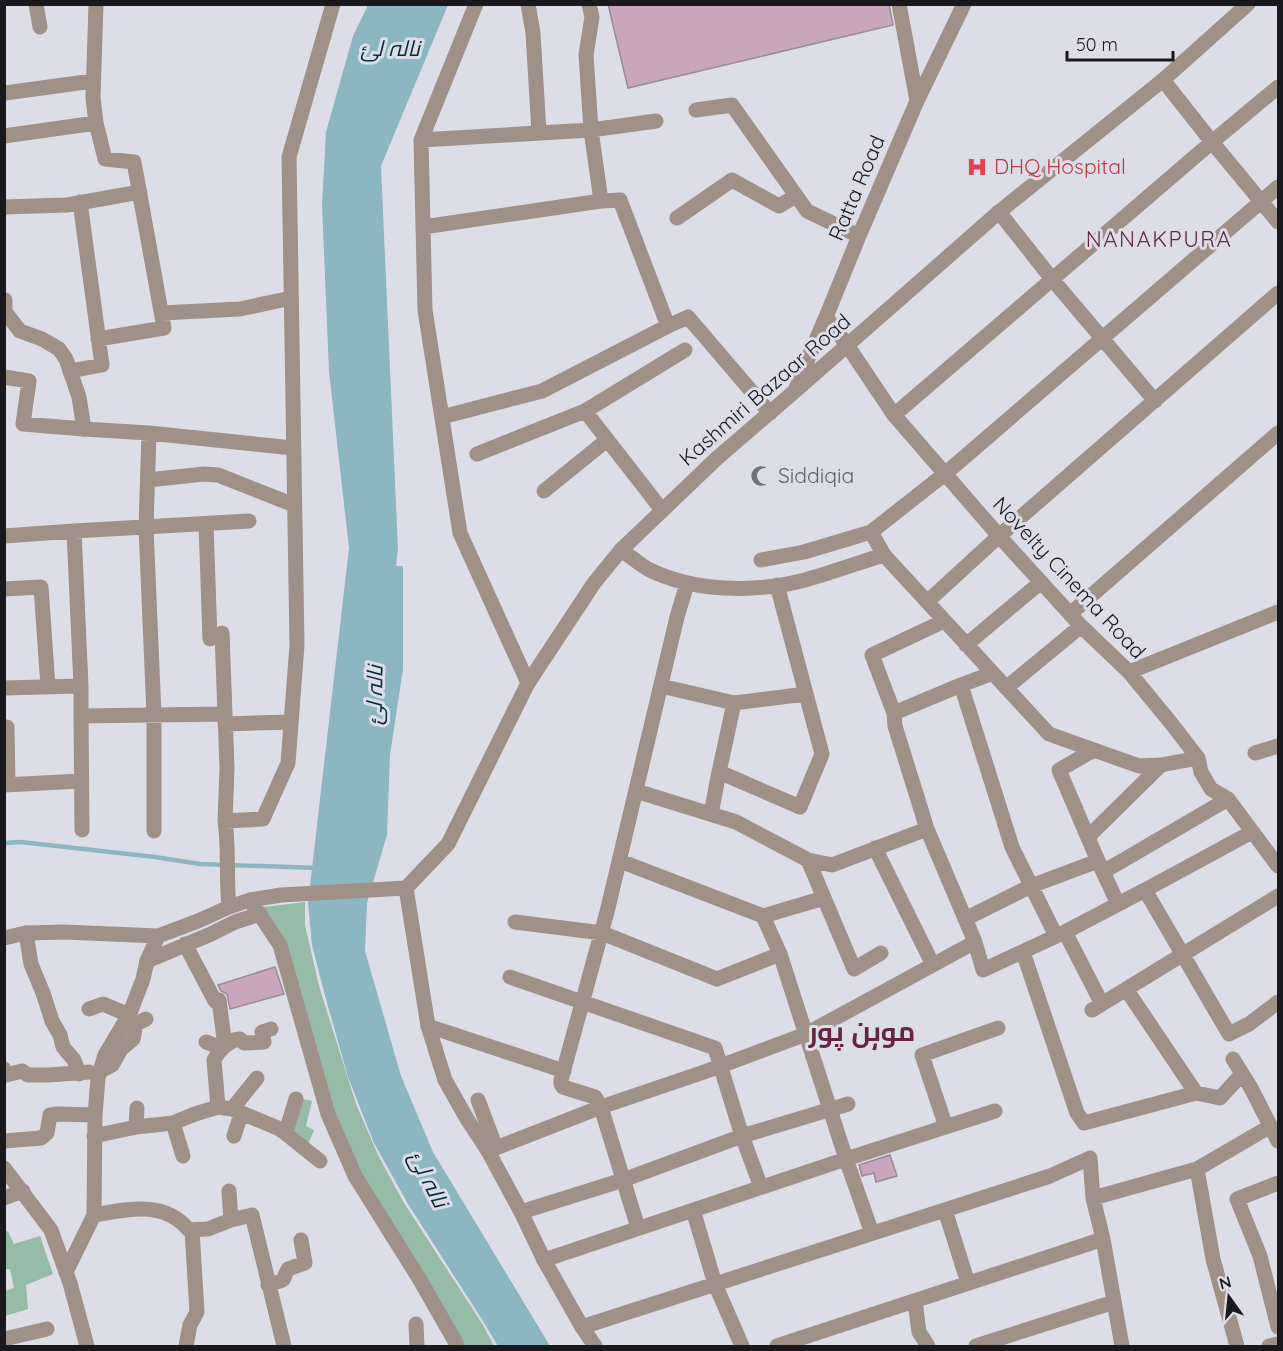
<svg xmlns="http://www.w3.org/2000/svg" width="1283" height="1351" font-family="Quicksand,Cairo,sans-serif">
<rect width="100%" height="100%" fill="#dddde8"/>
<!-- green -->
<path fill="#96bba7" d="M305,902v23l14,61 37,118 22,51 26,48 79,122 11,21h-33l-86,-145 -42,-84 -61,-192 -8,-18z
M298,1098l14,3 -6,25 8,4 -7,17 -21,-14z
M8,1231l6,13 26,-8 13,38 -27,11 2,24 -23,7v-25l9,-3 -4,-19h-5v-37z"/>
<!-- water -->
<path fill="#8cb7c1" d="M368,5h80l-67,161 17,383 -2,17h7v103l-13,86 -3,80 -20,68 -2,48 36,125 32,76 117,194h-52l-15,-25 -75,-117 -34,-61 -26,-66 -24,-85 -12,-47 -4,-42 41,-355 -20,-176 -7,-167 4,-73 27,-96z"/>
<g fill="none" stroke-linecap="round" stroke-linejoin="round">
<!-- stream -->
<path stroke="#8cb7c1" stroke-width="4.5" d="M4,843l17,-1 134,15 45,7 118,4"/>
</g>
<!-- building -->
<path fill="#c8a7be" stroke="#968c93" stroke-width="1.5" d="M608,4h281l4,21 -265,63z
M275,967l9,27 -54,15 -3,-15 -6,-3 -3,-6z
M890,1155l7,21 -21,6 -2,-9 -12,3 -3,-11z"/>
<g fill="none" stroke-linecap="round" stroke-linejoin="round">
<!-- minor -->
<path stroke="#9f9088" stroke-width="15" d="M36,4l4,23
M96,4l-3,94 3,25 9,36 29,3 30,166 -66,11
M476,4l-55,136 4,170 35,223 68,150
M528,4l5,29 6,100
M589,4l3,13 -6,38 5,75 10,71
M899,4l18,97
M1163,80l49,62 66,80
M5,93l88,-12
M696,110l36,-5 75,106 52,25
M4,136l92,-13
M421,140l170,-10 65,-9
M4,207l63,-2 73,-13
M999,212l53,67 103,122
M677,218l55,-38 47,26 17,-10
M423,227l178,-26 19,-1 48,126 -126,65 -100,26
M162,313l78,-4 51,-11
M826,317l21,28 47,70 105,121 82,90 48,46 42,51 27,35 3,14 10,17 17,10 50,67
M668,326l20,-9 82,96
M70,371l32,-6 -22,-163
M4,377l25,4 -6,43 61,5
M795,391l15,-37 16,-37 33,-81 58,-135 47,-97
M585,411l77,99
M894,415l318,-273 66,-55
M477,454l108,-43 100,-61
M544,491l63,-51
M621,550c9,6 18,14 27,19 45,23 108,24 157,11 26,-7 52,-17 79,-25l165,179 90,32 22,-1 37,-7
M884,555l-13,-23 75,-59 332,-286
M761,560l43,-8 67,-20
M777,585l45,169 -22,53 -81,-35 15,-69 72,-9
M927,602l72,-66 279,-243
M1070,614l208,-181
M966,645l75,-63
M1129,672l149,-60
M993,673l-32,12 51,162 44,89
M961,685l-67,28 1,13 32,103 48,113
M661,686l73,17
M1006,688l75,-62
M894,713l-22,-58 72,-34
M1094,750l-35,20 39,91
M1255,753l23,-7
M636,791l100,31 72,38
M711,814l8,-42
M1088,837l73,-72
M875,848l58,117
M1103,872l125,-73
M1145,890l107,-58
M763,916l61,-18
M965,919l66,-33 67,-25 20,43
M515,922l87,11 115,46 63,-25 -17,-38 -143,-55
M1065,932l37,72
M26,933l5,31 12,29 9,28 8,14 3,12 11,13 5,14
M185,944l30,57 4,-1 6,46 -7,7 -4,7 4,47
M1023,952l54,161 7,10 112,-30 24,5 22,-24
M881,953l-27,16 -46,-109 24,5 95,-36
M780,954l66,205 26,74
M510,977l205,71 27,88 19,51
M1126,989l70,104
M89,1009l14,-5 26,11
M1092,1010l186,-114
M428,1026l136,45
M206,1042l16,6
M225,1046l9,-6 6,-1 4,4 20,-1 -2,-10 9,-3
M1233,1059l18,29 27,53
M4,1069l2,6 16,-4 6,4h21l40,-3
M99,1072l13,-7 9,-16 12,-10 3,-15 10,-5
M478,1100l18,48
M232,1109l25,-31
M173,1123l10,33
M136,1127l1,-19
M946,1127l-24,-72 76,-27
M282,1131l6,-6 8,-26
M94,1136l42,-9 37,-4 22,-9 23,-7 14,2 48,20 40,32
M234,1136l7,-22
M4,1141l37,-3 6,-5 3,-18 7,-1 38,1
M488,1151l113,-44 106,-36 99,-37 169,-92 8,28 82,-38 80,-42 84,144 20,-10 29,-22
M1197,1169l16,90 24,87
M1278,1183l-41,16 23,57 18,71
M229,1191l2,29
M4,1198l19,-7
M1093,1198l104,-29 74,-43
M693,1210l22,74 27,62
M945,1210l23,73
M521,1212l102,-32 119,-44 106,-32
M94,1215c34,-6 70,-15 95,15l19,-1 23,-9 21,-5 32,131
M638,1228l-37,-121 -6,-10 -32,-10 -2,-3v-4l46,-168 70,-295 10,-33
M544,1260l302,-101 149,-48
M66,1272l28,-57 1,-100 3,-37 7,-23 25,-42 13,-34 4,-18 64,-27 24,-12 25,-8
M268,1285l15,-5 5,-11 17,-6 -4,-23
M915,1301l4,31 9,14
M416,1324l1,22
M582,1327l468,-151 40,-18 3,40 10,41 19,107
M4,1339l43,-10
M186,1346l4,-21 7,-13 -5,-82
M777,1346l326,-107
M976,1346l138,-44
M1269,1346l9,-2"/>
<!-- tertiary -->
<path stroke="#9f9088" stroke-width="15" d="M5,300v12l15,19 22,8 17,10 7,10 13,38 5,32 65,4 -3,94 8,188v116
M149,433l144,15
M148,480l56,-6 14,1 76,30
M206,524l4,115
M74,531l175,-10
M4,536l70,-5 7,155
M4,589l37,-2 7,100
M222,633l3,81
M4,688l77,-2v30l144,-2 2,54 -2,53
M81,716l1,114
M225,724l66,-2
M7,727l1,58
M4,785l77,-4
M406,888l42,-44 80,-161 66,-100 27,-33 95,-91 79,-68 204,-179 164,-132 85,-76
M406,888l22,138 17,54 22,39 21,32 33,61 23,48 38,67 13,19
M250,900l30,45 48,169 27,62 65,104 36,63v3
M229,907c-3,-29 0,-58 -4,-86l38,-2 25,-56 9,-118 -8,-488 44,-153
M4,938l22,-5 38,-1 94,4 40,-15 31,-14 21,-7 31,-5 125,-7
M147,961l11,-25
M4,1168l47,62 19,53 17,63"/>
</g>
<!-- icons -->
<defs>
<g id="hospital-bare" transform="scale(1.62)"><path d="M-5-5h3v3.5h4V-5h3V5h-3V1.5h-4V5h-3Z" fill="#e0444e" stroke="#dddde8" stroke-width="2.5" paint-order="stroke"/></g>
<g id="mosque-bare" transform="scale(1.62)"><path d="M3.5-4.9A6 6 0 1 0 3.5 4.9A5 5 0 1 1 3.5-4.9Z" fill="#6b7280" stroke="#dddde8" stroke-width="2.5" paint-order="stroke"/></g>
</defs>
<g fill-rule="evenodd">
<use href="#hospital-bare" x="977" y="167"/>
<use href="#mosque-bare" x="761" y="476"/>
</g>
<g text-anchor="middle" stroke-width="6" stroke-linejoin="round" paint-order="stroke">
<!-- health labels -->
<g font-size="21" fill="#be3a42" stroke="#dddde8" text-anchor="start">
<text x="994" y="174">DHQ Hospital</text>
</g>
<!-- street labels -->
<g font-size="21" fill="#19191d" stroke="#dddde8">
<text transform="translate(857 188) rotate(-67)" y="7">Ratta Road</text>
<text transform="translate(765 390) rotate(-41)" y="7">Kashmiri Bazaar Road</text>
<text transform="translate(1069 578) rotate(47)" y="7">Novelty Cinema Road</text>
</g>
<!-- worship labels -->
<g font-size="21" fill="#5b616d" stroke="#dddde8" text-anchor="start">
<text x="778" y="483">Siddiqia</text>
</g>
<!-- water labels -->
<g font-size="22" font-style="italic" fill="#032f37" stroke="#dddde8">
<text x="390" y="56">نالہ لئ</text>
<text transform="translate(374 695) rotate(-89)" y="8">نالہ لئ</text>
<text transform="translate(429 1179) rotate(63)" y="8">نالہ لئ</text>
</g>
<!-- neighbourhood labels -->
<g font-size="22" letter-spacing="1.5" fill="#652441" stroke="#dddde8">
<text x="1159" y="247">NANAKPURA</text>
</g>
<!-- district labels -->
<g font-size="27" font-weight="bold" fill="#652441" stroke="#dddde8">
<text x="862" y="1041">موہن پور</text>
</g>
</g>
<!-- border -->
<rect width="1283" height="1351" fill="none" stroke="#19191d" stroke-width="12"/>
<!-- north arrow -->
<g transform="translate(1229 1297) rotate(345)" stroke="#dddde8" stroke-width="4.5" paint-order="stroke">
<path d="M0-4.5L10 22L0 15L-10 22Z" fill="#19191d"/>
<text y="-9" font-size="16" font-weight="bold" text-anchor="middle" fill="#19191d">N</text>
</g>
<!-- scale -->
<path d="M1067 51v9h106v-9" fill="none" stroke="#19191d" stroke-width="3"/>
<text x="1076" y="51" font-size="18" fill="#19191d" stroke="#dddde8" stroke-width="4.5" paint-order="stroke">50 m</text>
</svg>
